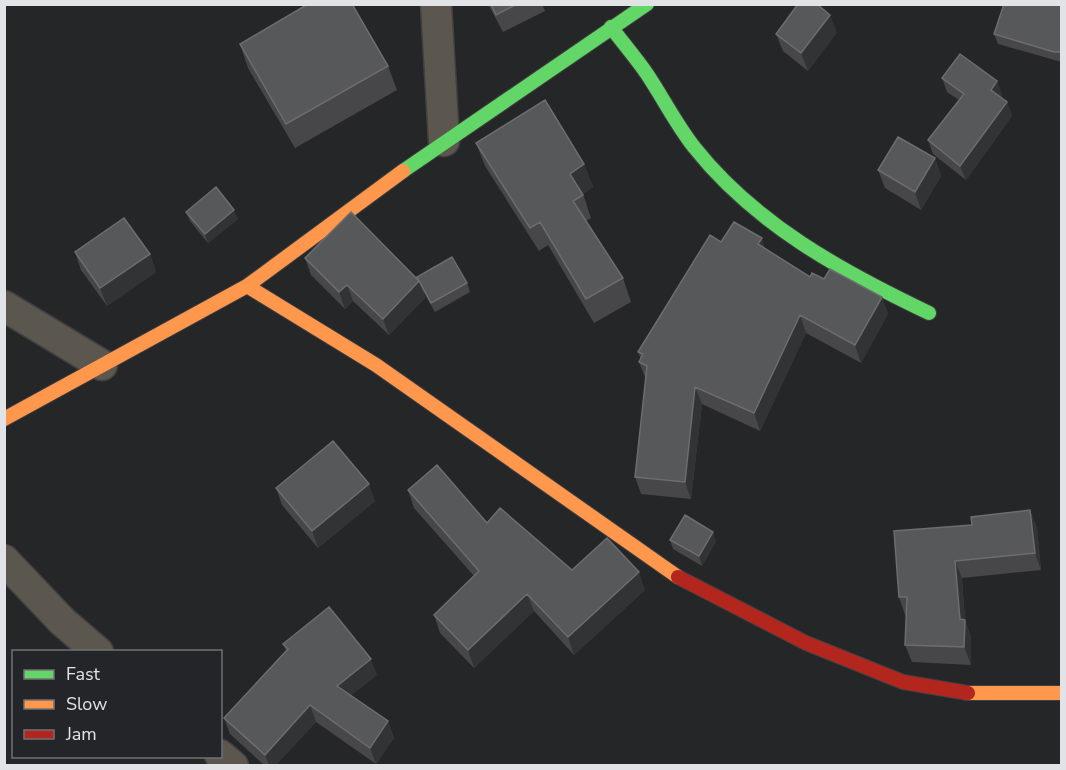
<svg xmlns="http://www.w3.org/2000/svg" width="1066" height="770" font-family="'Nunito Sans',sans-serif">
<rect width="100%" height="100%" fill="#252628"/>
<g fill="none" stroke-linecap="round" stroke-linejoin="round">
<!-- street casing -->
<g stroke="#404042" stroke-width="33">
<path id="street" d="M436,4l8,137
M4,306l98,59
M4,560l58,61 36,31
M220,755l13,11"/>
</g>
<!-- fast casing -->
<g stroke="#404042" stroke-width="16">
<path id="fast" d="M611,27c12,16 25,31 36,47 16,24 29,50 47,73 61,77 147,124 235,166
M403,171l244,-167"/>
</g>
<!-- slow casing -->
<g stroke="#404042" stroke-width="16">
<path id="slow" d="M247,286l129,79 302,212
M4,419l243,-133 156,-115
M968,693h94"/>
</g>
<!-- jam casing -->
<g stroke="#404042" stroke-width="16">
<path id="jam" d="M678,577l128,66 97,39 65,11"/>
</g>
<!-- street -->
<use href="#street" stroke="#5c574e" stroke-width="30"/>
<!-- fast -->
<use href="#fast" stroke="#63d668" stroke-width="14"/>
<!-- slow -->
<use href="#slow" stroke="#ff974d" stroke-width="14"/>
<!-- jam -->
<use href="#jam" stroke="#b3261e" stroke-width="14"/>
</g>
<!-- wall -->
<path fill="#474749" d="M488,4h54l3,7 -42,21z
M1062,4v57h-4l-60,-17 -4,-10z
M837,32l-29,39 -25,-20 -7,-17z
M240,44l148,22 9,24 -102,58 -47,-80z
M942,78l55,3 5,14 -1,2 6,5 5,14 -46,64 -33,-26 -5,-14 31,-40 -12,-8z
M476,143l108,21 9,23 -10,7 8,24 -5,3 37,57 8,24 -37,21 -46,-78 -9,6 -54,-85z
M935,158l6,18 -20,34 -36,-22 -7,-18z
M186,212l52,7 -30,24 -18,-22z
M766,249l44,28 14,2 58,18 6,17 -27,49 -55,-30 -46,98 -58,-27 -11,95 -50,-5 -6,-17 11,-97 -7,-18 2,-3 -3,-7z
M75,252l75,2 6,18 -49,34 -26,-36z
M305,258l113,22 49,3 3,9 -35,20 -12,-21 2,7 -36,37 -36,-34 -8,8 -34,-34z
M276,488l99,13 -57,47 -36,-43z
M408,490l79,33 85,47 73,20 -71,65 -40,-44 -60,57 -34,-35 -6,-18 40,-39 -60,-68z
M1030,510l7,18 4,42 -79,8 3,42 6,17v28l-59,-3 -7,-17 2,-30h-2l-6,-18 73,-72z
M670,540l46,1 -14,25 -29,-17z
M283,644l94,31 -26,20 37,26 6,17 -18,26 -60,-42 -40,43h-12l-34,-31 -6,-16 62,-67z"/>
<!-- shaded-wall -->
<path fill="#323335" d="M830,15l7,17 -29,39 -7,-18z
M997,81l5,14 -6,9 -5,-14z
M1007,102l5,14 -46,64 -6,-14z
M935,158l6,18 -20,34 -6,-18z
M584,164l9,23 -15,10 -8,-23z
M234,210l4,9 -30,24 -3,-9z
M762,238l6,18 -10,-12z
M150,254l6,18 -49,34 -7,-18z
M419,281l6,17 -36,37 -6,-16z
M347,285l6,16 -8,8 -6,-17z
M882,297l6,17 -27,49 -6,-18z
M800,315l6,18 -46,98 -6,-18z
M695,387l7,17 -11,95 -6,-17z
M369,484l6,17 -57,47 -6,-17z
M1030,510l7,18 4,42 -6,-17z
M713,532l3,9 -14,25 -3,-10z
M955,561l7,17 3,44v-2l6,17v28l-7,-18 -4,-28z
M639,572l6,18 -71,65 -6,-18z
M527,594l7,17 -60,57 -6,-18z
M371,659l6,16 -34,27 -6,-16z
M310,705l6,17 -40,43h-7l-4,-10z
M388,721l6,17 -18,26 -6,-16z"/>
<!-- building -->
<path fill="#57585a" stroke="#6d6d70" stroke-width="1.5" d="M308,4h44l36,62 -102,58 -46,-80z
M491,4h26l-21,11z
M798,4h19l13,11 -29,38 -25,-19z
M1004,4h58v48h-8l-60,-18z
M960,54l37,27 -6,9 16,12 -47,64 -32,-26 36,-46 -22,-16z
M545,100l39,64 -14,10 13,21 -10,6 50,77 -37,21 -46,-77 -10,6 -54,-85z
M898,137l37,21 -20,34 -37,-22z
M216,187l18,23 -29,24 -19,-22z
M351,212l68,69 -36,38 -36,-34 -8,7 -34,-34z
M124,218l26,36 -50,34 -25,-36z
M734,222l28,16 -4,6 52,33 2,-4 12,6 6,-10 52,28 -27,48 -55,-30 -46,98 -59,-26 -10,95 -50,-5 12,-111 -8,-4 4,-8 -5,-2 72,-117 11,7z
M452,257l15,26 -36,20 -14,-26z
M333,441l36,43 -57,47 -36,-43z
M437,465l50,58 13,-15 72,62 35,-32 32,34 -71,65 -41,-43 -59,56 -34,-35 45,-44 -71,-81z
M1030,510l5,43 -80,8 5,58 5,1 -1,27 -59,-2 2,-48h-8l-5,-66 78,-6 -1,-8z
M685,515l28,17 -14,24 -29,-16z
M329,607l42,52 -34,27 51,35 -18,27 -60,-43 -45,50 -41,-37 64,-69 -5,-5z"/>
<!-- border -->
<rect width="1066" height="770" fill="none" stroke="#e2e3e6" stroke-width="12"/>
<!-- legend -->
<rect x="12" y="650" width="210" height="108" fill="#242529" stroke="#707175" stroke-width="1.5"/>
<rect x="24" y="670" width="30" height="9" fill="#63d668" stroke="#707175" stroke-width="1.5"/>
<text x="66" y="680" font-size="18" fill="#e2e3e6">Fast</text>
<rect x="24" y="700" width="30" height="9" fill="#ff974d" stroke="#707175" stroke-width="1.5"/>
<text x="66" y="710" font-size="18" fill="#e2e3e6">Slow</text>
<rect x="24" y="730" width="30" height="9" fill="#b3261e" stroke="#707175" stroke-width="1.5"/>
<text x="66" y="740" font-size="18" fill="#e2e3e6">Jam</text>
</svg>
